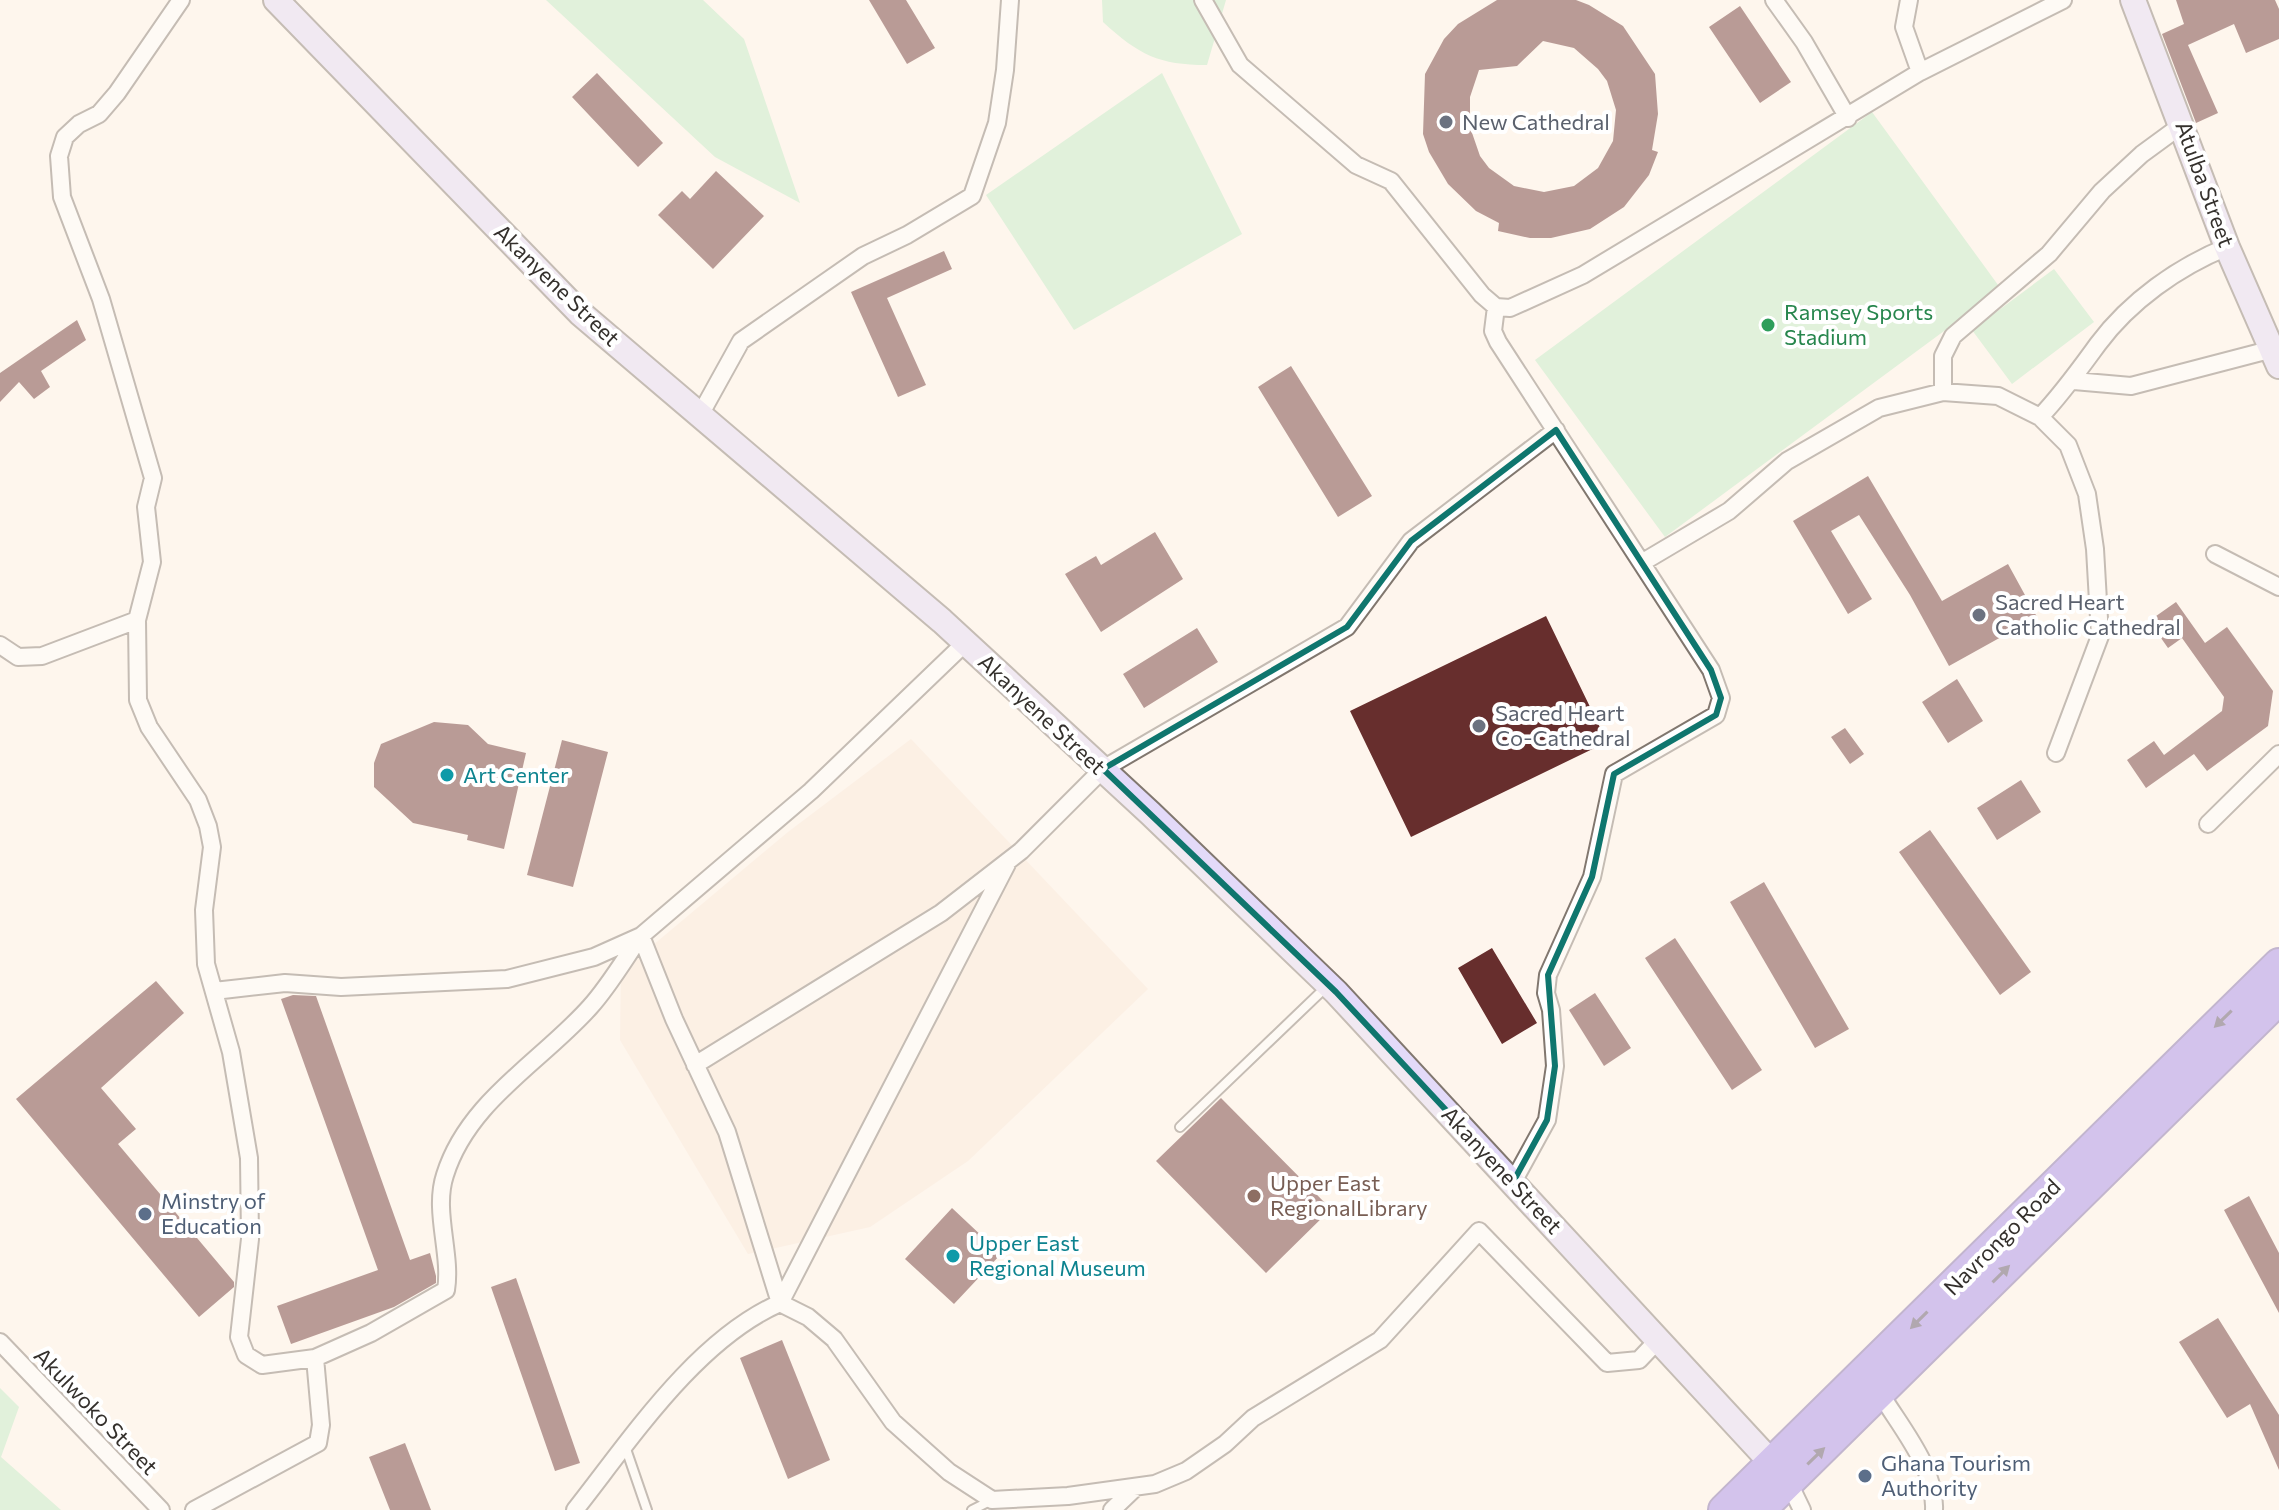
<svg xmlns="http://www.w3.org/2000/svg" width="2279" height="1510" font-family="Commissioner,sans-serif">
<rect width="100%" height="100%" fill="#fef5ed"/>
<!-- built -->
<path fill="#fae8da" d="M911,739l237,250 -180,172 -98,66 -122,27 -128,-214 1,-68 167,-140z"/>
<!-- green -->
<path fill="#beebc5" d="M546,0h157l41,39 56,164 -85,-46z
M1102,0h124l-19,65c-48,0 -68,-10 -104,-43z
M1162,73l80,161 -168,96 -88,-135z
M1872,112l129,177 -336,248 -130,-177z
M2054,269l40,53 -82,62 -40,-54z
M0,1388l19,19 -18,50 60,53h-61z"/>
<!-- building -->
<path fill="#672e2d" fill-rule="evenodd" d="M869,0h37l29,48 -28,16z
M1497,0h79l13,5 34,21 32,48 3,40 -6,36 6,2 -9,23 -25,32 -34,22 -39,9h-21l-32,-7 1,-8 -23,-12 -28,-27 -19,-32 -6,-18 2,-60 19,-35 14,-15zM1543,41l31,7 24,21 9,12 9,29 -3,31 -15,27 -24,18 -30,6 -30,-6 -25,-18 -9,-12 -10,-29v-30l9,-27 38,-4z
M2176,0h99l4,9v30l-33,14 -12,-29 -46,21 30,68 -22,10 -34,-89 22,-10z
M1740,6l51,76 -31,21 -51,-76z
M597,73l66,70 -25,24 -66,-70z
M716,171l48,45 -51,53 -55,-54 24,-24 8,8z
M944,251l8,18 -65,29 39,87 -28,12 -47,-105z
M77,320l9,20 -45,31 9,16 -16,12 -15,-17 -19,20v-29z
M1291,366l81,130 -34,21 -80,-130z
M1868,476l74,125 66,-37 29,53 -88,49 -39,-71 -51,-80 -28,16 41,68 -24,15 -55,-93z
M1155,532l28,47 -82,53 -36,-58 31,-18 5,9z
M2176,602l29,41 22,-16 46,64 -5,35 -61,45 -13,-17 -48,34 -19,-28 27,-19 10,14 58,-44 2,-14 -42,-59 -14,10 -19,-27z
M1546,616l61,126 -196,95 -61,-126z
M1197,628l21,34 -74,46 -21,-34z
M1957,679l26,42 -35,22 -26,-41z
M434,722l34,3 20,19 38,9 -22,96 -37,-9 1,-5 -55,-12 -39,-36v-24l7,-19z
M1845,728l19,26 -14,10 -19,-27z
M562,740l46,12 -35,135 -46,-12z
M2021,780l20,32 -44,28 -20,-32z
M1930,830l101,142 -31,23 -101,-143z
M1764,882l85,147 -34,19 -85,-146z
M1675,938l87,132 -30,20 -87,-132z
M1492,948l45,75 -35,21 -44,-76z
M156,981l28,32 -83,75 35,41 -18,15 116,138v5l-35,30 -183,-218z
M1595,993l36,55 -27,18 -35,-56z
M293,995l23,1 94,264 20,-7 6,23v7l-42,24 -103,37 -14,-38 101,-36 -97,-271z
M1221,1098l110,111 -65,64 -110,-112z
M2249,1196l30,57v60l-55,-103z
M952,1208l49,46 -47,50 -49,-45z
M516,1278l64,185 -25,8 -64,-184z
M2218,1318l61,97v55l-29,-66 -23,14 -48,-76z
M782,1340l48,120 -42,19 -48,-121z
M405,1443l26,67h-41l-21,-53z"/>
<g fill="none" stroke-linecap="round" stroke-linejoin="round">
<!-- lane casing -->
<g stroke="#81776f" stroke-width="12">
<path id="lane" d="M1180,1127l145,-139
M625,1446l22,64
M972,1510l20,-10"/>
</g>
<!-- street casing -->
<g stroke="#81776f" stroke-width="20">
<path id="street" d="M181,0l-64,93 -18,21 -20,10 -14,13 -6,19 3,41 39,102 52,179 -7,29 6,55 -15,58 1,80 11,27 49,73 10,26 4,21 -8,63 2,54 25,88 18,106 1,81 -11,98 7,18 16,10 53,-7 6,67 -3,18 -124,67
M1203,0l37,65 116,100 35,16 91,114 14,12 14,1 73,-33 337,-203 143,-72
M1774,0l30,42 44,76
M1909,0l-5,27 16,45
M1496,307l-3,24 5,11 213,328 10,28 -5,17 -102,59 -22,103 -44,98 -2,18 5,17 4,56 -8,54 -34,62
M2074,381l57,5 138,-36
M1943,392v-36l10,-20 96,-82 53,-63 40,-37 41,-30
M700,415l41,-74 122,-85 44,-21 65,-39 25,-73 8,-53 5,-70
M2040,417c22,-23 39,-47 58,-73 32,-43 80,-77 129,-97
M2215,554l64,33
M1643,562l86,-51 58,-50 92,-53 64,-16 55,4 42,21 28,28 19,49 8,55 5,87 -44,117
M0,645l18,12 24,-1 95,-36
M2208,824l71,-70
M641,936l33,83 53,113 53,171
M214,991l71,-8 56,4 166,-8 87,-22 47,-21 170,-145 154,-148
M695,1065l246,-152 80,-62 82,-82 244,-142 64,-86 145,-111
M780,1303l227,-439
M0,1342l161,168
M315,1358l56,-25 75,-43c6,-36 -13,-79 -1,-115 23,-74 96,-113 145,-168 19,-21 34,-47 50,-70
M1880,1393c21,35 56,75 54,117
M1789,1483l13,27
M575,1510c56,-71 121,-170 205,-207l28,14 26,22 59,83 56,50 43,28 76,-4 87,-12 31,-13 39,-27 28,-26 127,-78 99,-109 128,132 32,-3 19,-20
M1112,1510l24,-23"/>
</g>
<!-- secondary casing -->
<g stroke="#81776f" stroke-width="28">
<path id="secondary" d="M276,0l304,313 362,308 208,192 186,179 446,482
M2133,0l94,247 52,119"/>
</g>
<!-- highway casing -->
<g stroke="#7b67a8" stroke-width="34">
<path id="highway" d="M1724,1510l555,-546
M1760,1510l519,-511"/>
</g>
<!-- lane -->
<use href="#lane" stroke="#fff" stroke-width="8"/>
<!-- street -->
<use href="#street" stroke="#fff" stroke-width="16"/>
<!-- secondary -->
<use href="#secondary" stroke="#e3daf9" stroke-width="24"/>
<!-- highway -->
<use href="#highway" stroke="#a185eb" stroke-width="30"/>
</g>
<!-- one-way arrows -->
<defs><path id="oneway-solid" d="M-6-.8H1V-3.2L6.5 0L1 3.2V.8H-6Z" transform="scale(2)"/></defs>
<g fill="#554a65">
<use href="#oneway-solid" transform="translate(2223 1019) rotate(136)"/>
<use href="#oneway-solid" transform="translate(2001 1274) rotate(-45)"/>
<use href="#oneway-solid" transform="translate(1919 1320) rotate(135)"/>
<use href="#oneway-solid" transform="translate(1816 1456) rotate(-44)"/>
</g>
<!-- marked area -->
<path d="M0 0H2279V1510H0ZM1556,430l155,240 10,28 -5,17 -102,59 -22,103 -44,98 7,91 -8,54 -34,62 -177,-190 -233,-223 244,-142 64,-86z" fill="#fef5ed" fill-opacity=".55" fill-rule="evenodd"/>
<path fill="none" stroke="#0f766e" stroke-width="6" stroke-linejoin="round" d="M1556,430l155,240 10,28 -5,17 -102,59 -22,103 -44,98 7,91 -8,54 -34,62 -177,-190 -233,-223 244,-142 64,-86z"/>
<!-- markers -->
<g fill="#6b7280" stroke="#fff" stroke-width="3">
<circle cx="1446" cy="122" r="8"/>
<circle cx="1979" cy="615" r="8"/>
<circle cx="1479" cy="726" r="8"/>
</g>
<circle fill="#2e9e5b" stroke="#fff" stroke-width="3" cx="1768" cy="325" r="8"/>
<g fill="#0f9aa8" stroke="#fff" stroke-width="3">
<circle cx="447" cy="775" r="8"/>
<circle cx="953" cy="1256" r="8"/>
</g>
<circle fill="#8d6e63" stroke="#fff" stroke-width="3" cx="1254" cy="1196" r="8"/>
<g fill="#5c6f8a" stroke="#fff" stroke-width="3">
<circle cx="145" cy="1214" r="8"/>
<circle cx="1865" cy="1476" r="8"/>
</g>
<g text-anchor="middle" stroke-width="8" stroke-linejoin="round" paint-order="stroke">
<!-- worship labels -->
<g font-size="22" fill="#5b616d" stroke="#fff" text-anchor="start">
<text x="1462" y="130">New Cathedral</text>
<text x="1995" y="610">Sacred Heart<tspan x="1995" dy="25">Catholic Cathedral</tspan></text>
<text x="1495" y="721">Sacred Heart<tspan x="1495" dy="25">Co-Cathedral</tspan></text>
</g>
<!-- street labels -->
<g font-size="22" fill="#34302c" stroke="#fff">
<text transform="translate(2205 184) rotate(70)" y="8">Atulba Street</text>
<text transform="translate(557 285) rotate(44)" y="8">Akanyene Street</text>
<text transform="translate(1042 714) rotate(43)" y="8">Akanyene Street</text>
<text transform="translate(1502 1170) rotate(47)" y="8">Akanyene Street</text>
<text transform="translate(2002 1237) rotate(-45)" y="8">Navrongo Road</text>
<text transform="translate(96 1411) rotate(46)" y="8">Akulwoko Street</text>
</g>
<!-- leisure labels -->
<g font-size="22" fill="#27864d" stroke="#fff" text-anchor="start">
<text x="1784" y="320">Ramsey Sports<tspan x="1784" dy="25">Stadium</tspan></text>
</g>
<!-- culture labels -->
<g font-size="22" fill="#0d838f" stroke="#fff" text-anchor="start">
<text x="463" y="783">Art Center</text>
<text x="969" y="1251">Upper East<tspan x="969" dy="25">Regional Museum</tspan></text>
</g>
<!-- education labels -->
<g font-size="22" fill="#785e54" stroke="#fff" text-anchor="start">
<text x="1270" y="1191">Upper East<tspan x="1270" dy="25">RegionalLibrary</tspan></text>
</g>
<!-- service labels -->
<g font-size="22" fill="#4e5e75" stroke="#fff" text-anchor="start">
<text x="161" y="1209">Minstry of<tspan x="161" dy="25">Education</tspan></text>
<text x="1881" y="1471">Ghana Tourism<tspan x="1881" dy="25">Authority</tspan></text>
</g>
</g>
</svg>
